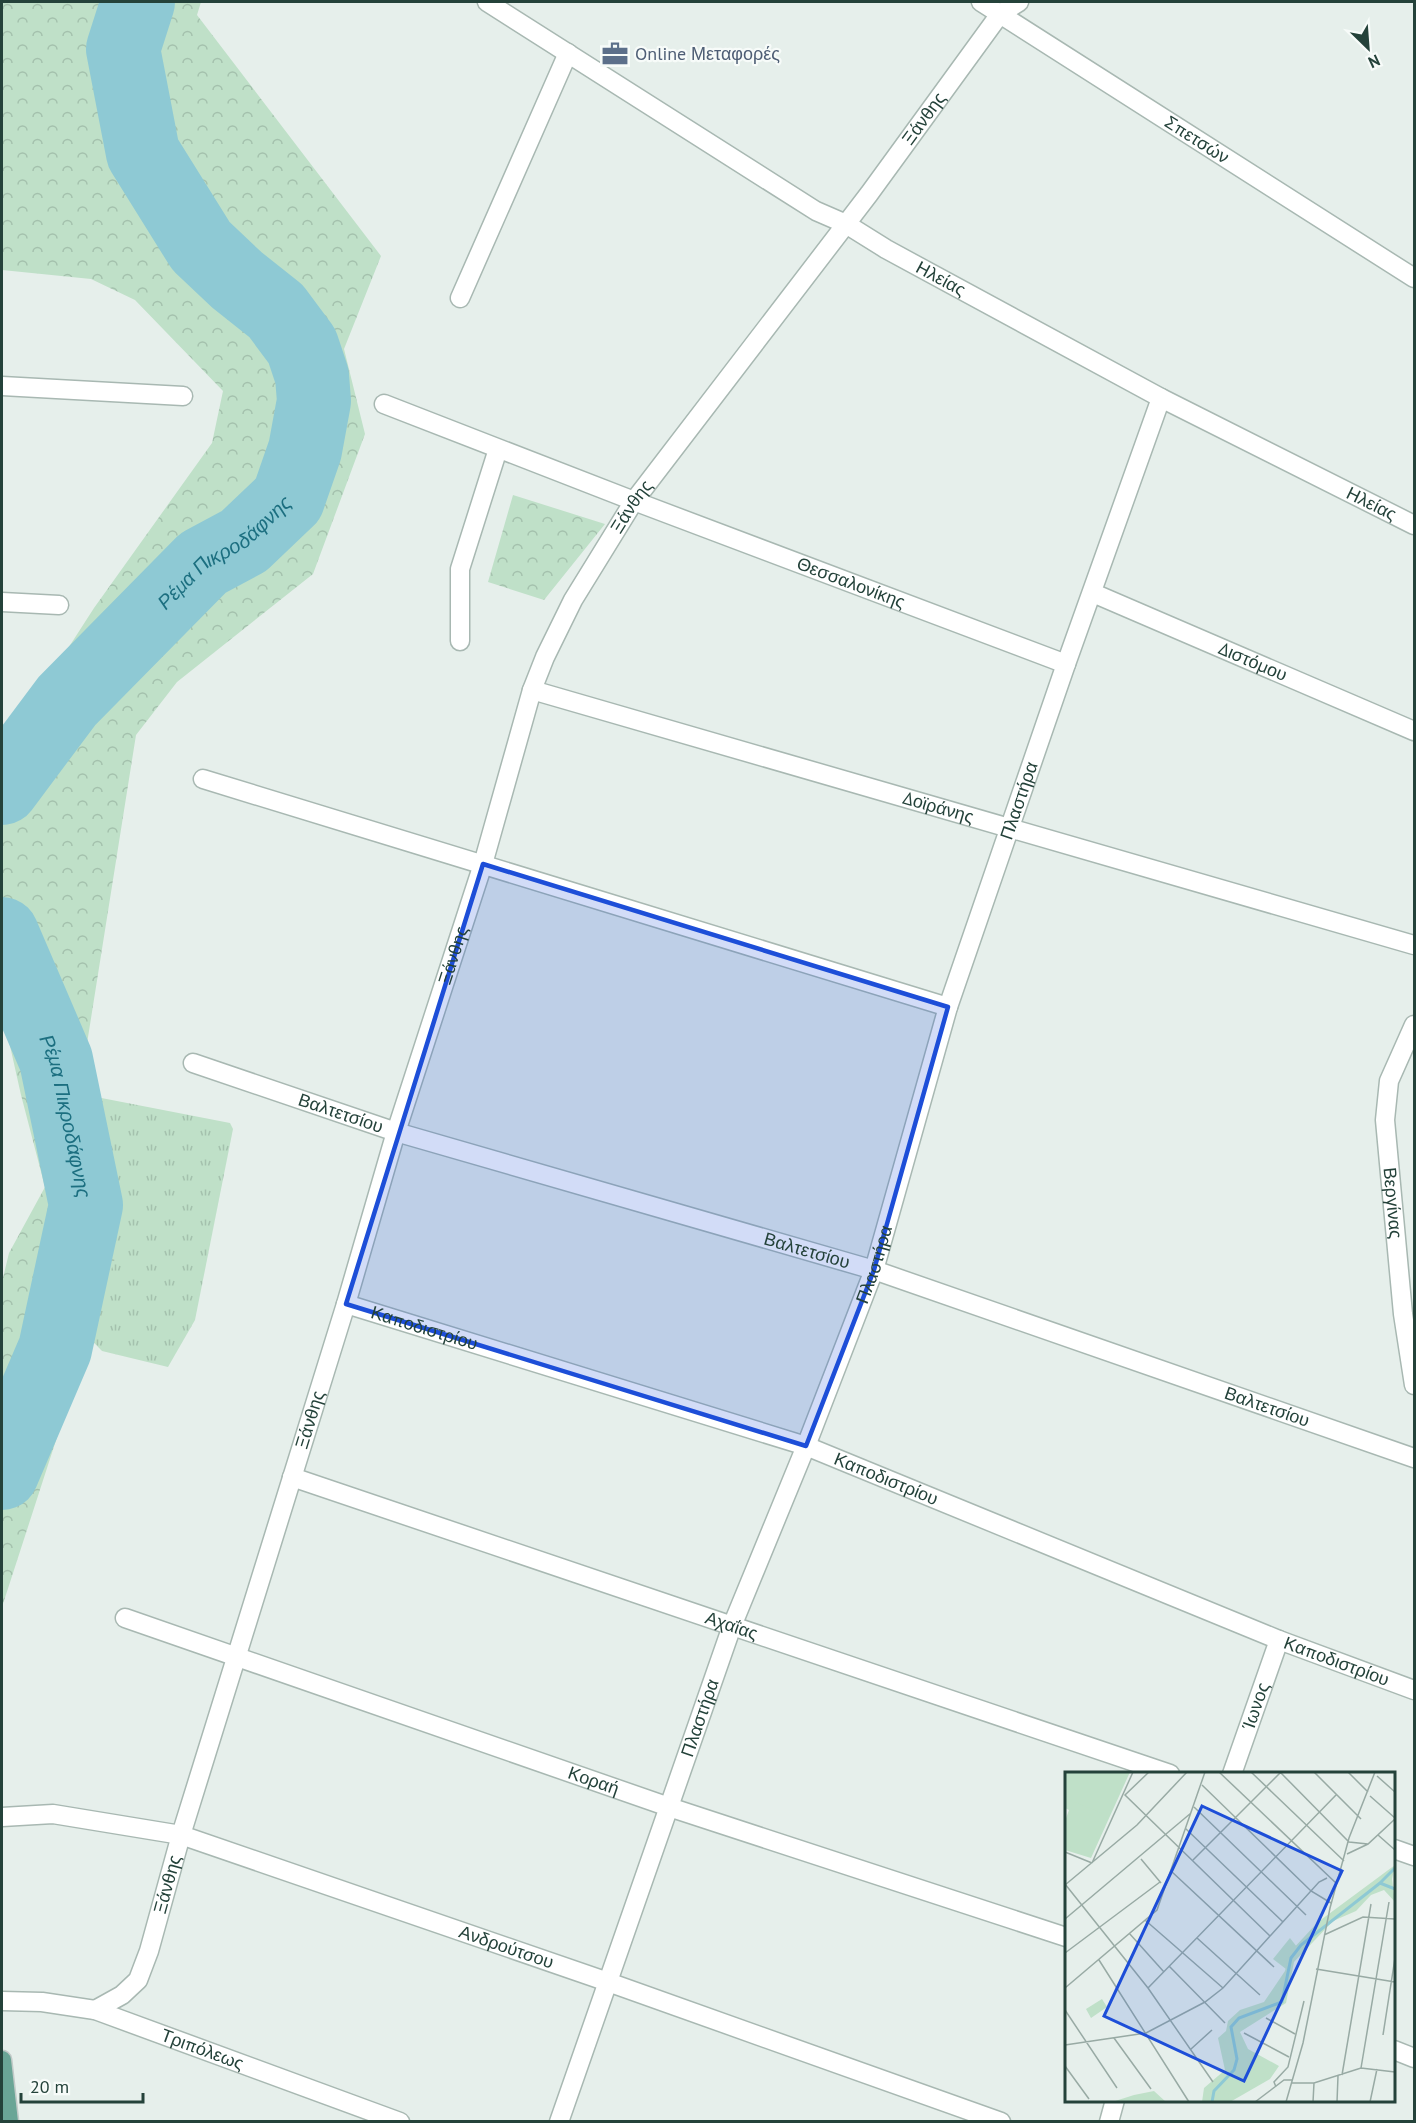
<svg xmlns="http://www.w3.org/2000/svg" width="1416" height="2123" font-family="'PT Sans',sans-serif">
<defs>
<pattern id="grass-tufts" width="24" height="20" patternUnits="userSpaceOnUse" patternTransform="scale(1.5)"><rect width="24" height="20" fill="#bfe0c8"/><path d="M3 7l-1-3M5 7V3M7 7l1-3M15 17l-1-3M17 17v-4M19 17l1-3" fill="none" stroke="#a4c1ad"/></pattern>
<pattern id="park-crowns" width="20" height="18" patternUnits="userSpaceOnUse" patternTransform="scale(1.5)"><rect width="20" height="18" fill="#bfe0c8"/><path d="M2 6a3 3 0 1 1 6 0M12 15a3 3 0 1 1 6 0" fill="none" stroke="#a4c1ad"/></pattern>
</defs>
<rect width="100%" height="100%" fill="#e6efeb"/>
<!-- grass -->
<path fill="url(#grass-tufts)" d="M86,1095l144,28 3,6 -38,191 -27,47 -66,-16 -26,-27 4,-193z"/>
<!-- park -->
<path fill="url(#park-crowns)" d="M2,2h199l-4,13 184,241 -37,93 21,85 -52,140 -136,108 -41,53 -54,340 35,177 -115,355v-325l7,-29 36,-66 -24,-92 -19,-85v-263l34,-49 58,-90 118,-165 11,-52 -88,-91 -44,-21 -89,-9z
M513,495l92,29 -61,76 -56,-18z"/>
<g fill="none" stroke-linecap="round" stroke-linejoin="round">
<!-- river -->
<g stroke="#8ec9d4" stroke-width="74">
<path id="s1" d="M2,788l65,-87 136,-138 41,-22 44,-42 17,-49 9,-49 -2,-25 -10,-30 -26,-35 -39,-31 -36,-34 -58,-93 -20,-104 15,-47"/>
<path id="s2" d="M2,934l54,126 30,145 -31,144 -53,124"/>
</g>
<!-- minor casing -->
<g stroke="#a8b8b2" stroke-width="21">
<g id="minor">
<path id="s3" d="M487,2l329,209 30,13 40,25 275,149 253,127"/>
<path id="s4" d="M981,2l433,276"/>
<path d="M460,298l108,-245"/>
<path d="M2,386l181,10"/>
<path id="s5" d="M384,404l250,97 432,163"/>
<path id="s6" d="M1093,593l321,138"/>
<path d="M2,602l57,3"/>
<path d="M460,641v-72l38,-120"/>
<path id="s7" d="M532,690l882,255"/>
<path d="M203,779l745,228"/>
<path id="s8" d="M1414,1025l-25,56 -4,39 18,194 11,71"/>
<path id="s9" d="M193,1063l203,69 478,138 540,188"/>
<path id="s10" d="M346,1304l460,142 473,194 135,50"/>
<path id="s11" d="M292,1477l878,297"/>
<path id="s12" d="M125,1618l544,189 397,130"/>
<path id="s13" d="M1232,1774l47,-134"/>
<path id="s14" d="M2,1817l51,-3 128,21 427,147 393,140"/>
<path d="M1394,1849l20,7"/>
<path id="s15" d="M2,2001l40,1 53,8 305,112"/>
<path id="s16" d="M95,2010l27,-15 16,-15 11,-29 32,-116 165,-531 50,-172 87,-268 49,-174 13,-33 28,-57 61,-99 235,-307 131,-180 19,-12"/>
<path d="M1394,2050l20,8"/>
<path id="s17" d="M559,2122l173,-496 74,-180 68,-176 74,-263 118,-343 95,-266"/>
<path d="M1109,2122l6,-22"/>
</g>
</g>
<!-- major casing -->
<g stroke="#c2cac8" stroke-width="21">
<path id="major" d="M2,2060l7,62"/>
</g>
<!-- minor -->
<use href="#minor" stroke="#fff" stroke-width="18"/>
<!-- major -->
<use href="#major" stroke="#6aa596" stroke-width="18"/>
</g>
<!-- marked area -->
<path fill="#1d4ed8" fill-opacity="0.2" stroke="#1d4ed8" stroke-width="4.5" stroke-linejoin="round" d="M483,864l465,143 -74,263 -68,176 -460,-142z"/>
<!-- icons -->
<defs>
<g id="office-bare" transform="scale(2.07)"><path d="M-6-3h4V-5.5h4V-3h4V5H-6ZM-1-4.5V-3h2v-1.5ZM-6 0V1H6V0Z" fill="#5c6f8a" stroke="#f7fbf9" stroke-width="2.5" paint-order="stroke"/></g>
</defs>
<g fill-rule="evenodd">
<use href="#office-bare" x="615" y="54"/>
</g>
<g text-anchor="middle" stroke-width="4.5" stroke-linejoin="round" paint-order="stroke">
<!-- service labels -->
<g font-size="18" fill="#4e5e75" stroke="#f7fbf9" text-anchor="start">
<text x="635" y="60">Online Μεταφορές</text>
</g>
<!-- street labels -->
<g font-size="18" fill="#24423a" stroke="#f7fbf9">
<text dy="6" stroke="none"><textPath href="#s16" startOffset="2097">Ξάνθης</textPath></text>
<text dy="6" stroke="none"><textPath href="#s4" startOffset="256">Σπετσών</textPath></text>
<text dy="6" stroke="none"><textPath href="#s3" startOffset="532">Ηλείας</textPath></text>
<text dy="6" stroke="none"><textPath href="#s3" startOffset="1018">Ηλείας</textPath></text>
<text dy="6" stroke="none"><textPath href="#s16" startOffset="1611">Ξάνθης</textPath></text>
<text dy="6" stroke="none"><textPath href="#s5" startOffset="500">Θεσσαλονίκης</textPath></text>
<text dy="6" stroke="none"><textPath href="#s6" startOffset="174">Διστόμου</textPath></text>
<text dy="6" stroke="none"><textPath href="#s17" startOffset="1400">Πλαστήρα</textPath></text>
<text dy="6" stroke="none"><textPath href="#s7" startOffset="423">Δοϊράνης</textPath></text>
<text dy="6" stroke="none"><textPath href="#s16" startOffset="1125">Ξάνθης</textPath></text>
<text dy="6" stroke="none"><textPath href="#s9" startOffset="156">Βαλτετσίου</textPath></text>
<text dy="6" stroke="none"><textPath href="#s8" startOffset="184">Βεργίνας</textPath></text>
<text dy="6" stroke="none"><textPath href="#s9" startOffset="642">Βαλτετσίου</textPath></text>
<text dy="6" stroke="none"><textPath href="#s17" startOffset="914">Πλαστήρα</textPath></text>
<text dy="6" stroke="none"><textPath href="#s10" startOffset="82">Καποδιστρίου</textPath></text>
<text dy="6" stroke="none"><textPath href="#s9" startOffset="1128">Βαλτετσίου</textPath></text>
<text dy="6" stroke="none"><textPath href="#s16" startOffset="639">Ξάνθης</textPath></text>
<text dy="6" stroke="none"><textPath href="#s10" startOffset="568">Καποδιστρίου</textPath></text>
<text dy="6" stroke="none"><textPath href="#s11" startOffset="464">Αχαΐας</textPath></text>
<text dy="6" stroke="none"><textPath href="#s10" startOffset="1054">Καποδιστρίου</textPath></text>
<text dy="6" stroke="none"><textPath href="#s13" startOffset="72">Ίωνος</textPath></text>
<text dy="6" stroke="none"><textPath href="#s17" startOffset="428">Πλαστήρα</textPath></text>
<text dy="6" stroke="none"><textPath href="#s12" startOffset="496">Κοραή</textPath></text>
<text dy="6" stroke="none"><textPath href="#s16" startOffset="153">Ξάνθης</textPath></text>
<text dy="6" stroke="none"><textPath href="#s14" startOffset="525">Ανδρούτσου</textPath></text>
<text dy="6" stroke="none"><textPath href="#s15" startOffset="208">Τριπόλεως</textPath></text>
</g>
<!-- water labels -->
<g font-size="20" font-style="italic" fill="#1c6f80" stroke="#f7fbf9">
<text dy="7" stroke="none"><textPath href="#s1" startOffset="326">Ρέμα Πικροδάφνης</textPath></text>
<text dy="7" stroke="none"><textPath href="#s2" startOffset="194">Ρέμα Πικροδάφνης</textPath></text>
</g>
</g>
<!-- overview -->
<g transform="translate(1065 1772)">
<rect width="330" height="330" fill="#e6efeb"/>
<path d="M225,166l7,9 -11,22 -13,-10z" fill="#bfe0c8"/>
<path d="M0,0h65l-39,86 -26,-8v-29l4,-11 -4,-2zM330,93l-3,14 3,23 -11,-12 -13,5 -15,16 -23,10 -39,41 -8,41 -46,29 8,17 31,17 -9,13 -40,23h-28l2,-14 21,-18 -7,-32 8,-7 2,-10 12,-11 24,-8 21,-31 5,-19 28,-30zM89,319l12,11h-54l22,-7z" fill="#bfe0c8"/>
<path d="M9,30l28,11 -15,40 -22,-8v-17zM37,227l5,8 -16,11 -5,-9z" fill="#bfe0c8"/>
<path fill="none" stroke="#8ec9d4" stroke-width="3" d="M315,111l15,-15M147,330l2,-11 20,-21 3,-11 -6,-32 8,-9 43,-16 9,-44 10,-13 79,-62 15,6"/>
<path fill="none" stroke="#98aaa4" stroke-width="1.5" d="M84,0l-24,23 145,141M154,0l118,112M186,0l93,89M215,0l69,70 19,2M249,0l47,47M283,0l20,20M312,4l18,16M137,13l109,106 20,12M305,24l25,22M129,35l112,108M120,56l98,94M313,63l17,15M0,80l27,11M282,82l21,-10 27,-25M76,87l20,24M128,88l88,-88M27,91l41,-91M106,99l103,96M0,112l83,104 65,94M0,113l72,-60 50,-53M0,147l126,-106M80,148l78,68M64,161l35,39M259,163l39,-18 32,2M132,166l63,57M0,181l95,-71M34,188l90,142M104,194l56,57M251,197l79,13M0,216l92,-78 48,-138M83,216l188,-193M0,238l52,78M201,246l29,16M179,261l45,24M318,263l12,-77M49,266l37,51M0,273l81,-12 59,-31 18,-14 96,-106 8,-4M126,277l21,-19M0,294l24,33M296,296l28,-166M277,303l29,-171M227,311h22l47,-15 34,4M211,315l-2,-5 14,-15 16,-66M190,330l29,-22h8M221,330l17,-59 27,-135 19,-70 26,-66M248,330l1,-19M272,330l1,-26M305,330l7,-33"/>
<path fill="#1d4ed8" fill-opacity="0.15" stroke="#1d4ed8" stroke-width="3" d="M137,34l140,65 -98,210 -140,-65z"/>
<rect width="330" height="330" fill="none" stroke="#24423a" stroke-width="3"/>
</g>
<!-- border -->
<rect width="1416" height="2123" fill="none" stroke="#24423a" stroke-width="6"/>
<!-- north arrow -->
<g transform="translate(1368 48) rotate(155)" stroke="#f7fbf9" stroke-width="4.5" paint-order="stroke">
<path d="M0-4.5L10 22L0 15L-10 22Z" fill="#24423a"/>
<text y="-9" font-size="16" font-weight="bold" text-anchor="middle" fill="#24423a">N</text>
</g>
<!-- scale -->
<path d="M21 2093v9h122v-9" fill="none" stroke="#24423a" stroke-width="3"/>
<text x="30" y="2093" font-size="18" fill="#24423a" stroke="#f7fbf9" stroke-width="4.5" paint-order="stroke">20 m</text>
</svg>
